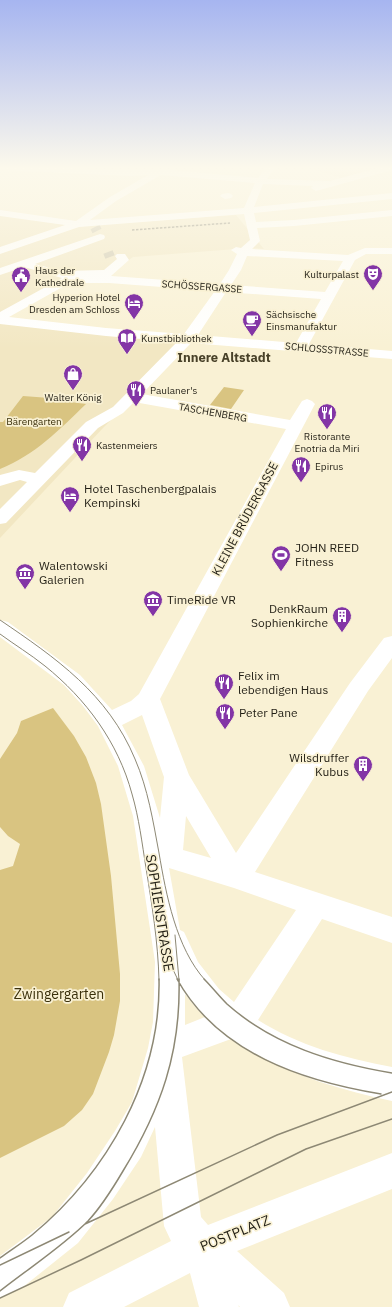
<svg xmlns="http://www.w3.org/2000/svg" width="392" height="1307" font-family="'IBM Plex Sans',sans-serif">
<rect width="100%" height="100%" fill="#f9f1d4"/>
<!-- built -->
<path fill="#f2e7c3" d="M303,166h81l-43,12z
M0,215l79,11 157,-11 28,34 -15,-1 -116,9 -27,20 -35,3 -68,36 20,5 171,16 -91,91 -103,110z"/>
<!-- green -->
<path fill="#d9c481" d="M224,387l20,3 -13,19 -21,-4z
M23,396l40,3 -1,2 24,3c-27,26 -51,51 -86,65v-47h3z
M53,708l21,28 12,21 10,26 5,21 10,72 9,98v27l-6,34 -5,17 -16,42 -11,16 -18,16 -64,32v-288l13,-4 7,-22 -12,-8 -8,-9v-68l17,-26 4,-12z"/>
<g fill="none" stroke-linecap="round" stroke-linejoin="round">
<!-- minor-tunnel -->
<path stroke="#cec7ae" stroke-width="10" stroke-dasharray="10 5" stroke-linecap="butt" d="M95,227l2,4
M108,252l2,5"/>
<!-- minor -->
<path fill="#fff" fill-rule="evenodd" d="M0,166l131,4 28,-1 99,9 9,-12h9l-9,13 63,2 56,-15h6v4l-76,21 -5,-3 2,-2 -50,-2 -9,23 138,-14v6l-138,14 2,9 38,-2 98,-10v6l-98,10 -37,2 3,13 -8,8 96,6 17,-7h27v6h-26l-11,6 -46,84 83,7v8l-201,-16 -49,51 148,26 12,-19 5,-2 5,2 3,3 -155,295 29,76 47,78 114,-170 34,-45 8,-2v22l-24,33 -113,181 137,45v26l-70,-24 -64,101c41,26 87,38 134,47v34c-57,-12 -112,-29 -161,-62l-49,18 19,160 7,8 184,-72v36l-155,62 47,42 6,14h-50l-2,-2 1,2h-40l-9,-34 -66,34h-61l6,-14 102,-52 -7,-15 -9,-99 -14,30 -28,42 -35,44 -55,44 -23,11v-42l52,-39 35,-44 28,-42 17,-29 16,-54 5,-26 2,-60 -22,-146 -15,-50 -20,-40 -15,-20 -19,-21 -64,-48v-17l8,2 72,53 32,35 19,-9 8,-7 147,-265 -152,-27 -11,11 -25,15 -92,95 -6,1v-15l27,-27 -7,-2 -20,6v-11l19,-5 16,3 51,-51 27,-15 64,-65 -71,-6 -106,-12v-12l62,-34 -38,-11 -24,8v-7l100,-34 4,1 1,2 -1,2 -69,25 27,7 42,-1 13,-11 -2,-3 2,-2h8l4,6 -18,16 109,8 9,-14 8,-16 -6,-4 5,-3 5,1 9,-8 -6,-26 -165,13 -79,27v-7l65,-22 -65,-9v-6l76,11 34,-24 38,-22 -17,1 -131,-6zM161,175l94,8 -11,25 -154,12 26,-19zM247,256l96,5 -18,31 -94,-7 10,-15zM75,283h34l106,8 -31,43 -78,-6 -97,-11 57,-32zM226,292l95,7 -25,44 -98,-8zM142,715l22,62 -4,41 -16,-52 -22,-41zM186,816l25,42 -28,-8zM169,868l65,20 62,22 -62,92 -15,-13 -21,-27 -14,-30 -4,-2zM185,994l12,15 8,8 -20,8z
M228,193l3,1 2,2 -2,2 -6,1 -5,-3 2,-2z"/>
<!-- tram-far1 -->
<path stroke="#8d8874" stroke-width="1" d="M0,620c56,38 108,74 135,139 13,30 18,62 24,94 7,41 17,95 46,127
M0,634c15,11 30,20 45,32 41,33 73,76 87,128 7,24 10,49 14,74 6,37 12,74 13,112
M175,935l4,45
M158,938l20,42"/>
<!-- tram -->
<path stroke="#8d8874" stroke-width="1.5" d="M177,979c41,74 125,102 204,115
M204,979c8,8 15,17 23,25 46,41 105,59 165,69
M85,1224l192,-89 115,-43
M0,1258c11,-8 22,-15 32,-23 76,-63 129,-157 127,-256
M0,1265l69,-33
M0,1291c29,-23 62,-44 88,-70 14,-15 25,-33 35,-50 38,-62 58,-119 56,-192
M0,1298l81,-38 225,-111 86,-30"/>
<!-- rail -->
<path stroke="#8d8874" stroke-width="1.5" stroke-dasharray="2.5 1.5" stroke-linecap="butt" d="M132,230l98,-7"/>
</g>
<!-- sky -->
<linearGradient id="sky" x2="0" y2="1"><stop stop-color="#a6b5f0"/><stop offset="0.48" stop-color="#fcf9ec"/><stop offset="1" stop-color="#fcf9ec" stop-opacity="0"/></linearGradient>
<rect width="392" height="349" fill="url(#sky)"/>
<!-- icons -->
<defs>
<g id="theatre-pin" transform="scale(1)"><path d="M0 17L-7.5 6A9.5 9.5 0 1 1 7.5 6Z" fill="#8335a6" stroke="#f9f1d4"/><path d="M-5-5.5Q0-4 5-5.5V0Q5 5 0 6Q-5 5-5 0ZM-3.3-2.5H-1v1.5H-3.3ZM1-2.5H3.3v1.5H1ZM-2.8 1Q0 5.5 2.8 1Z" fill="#fff"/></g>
<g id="civic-pin" transform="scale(1)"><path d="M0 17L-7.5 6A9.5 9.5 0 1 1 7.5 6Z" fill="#8335a6" stroke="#f9f1d4"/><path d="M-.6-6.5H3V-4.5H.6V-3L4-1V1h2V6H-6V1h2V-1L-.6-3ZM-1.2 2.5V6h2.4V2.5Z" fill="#fff"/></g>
<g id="hotel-pin" transform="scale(1)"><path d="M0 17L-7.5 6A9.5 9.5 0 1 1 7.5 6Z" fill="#8335a6" stroke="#f9f1d4"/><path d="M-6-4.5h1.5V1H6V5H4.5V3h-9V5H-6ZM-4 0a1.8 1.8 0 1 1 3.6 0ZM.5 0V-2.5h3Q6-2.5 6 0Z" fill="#fff"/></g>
<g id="cafe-pin" transform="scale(1)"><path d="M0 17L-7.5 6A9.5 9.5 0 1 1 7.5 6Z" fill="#8335a6" stroke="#f9f1d4"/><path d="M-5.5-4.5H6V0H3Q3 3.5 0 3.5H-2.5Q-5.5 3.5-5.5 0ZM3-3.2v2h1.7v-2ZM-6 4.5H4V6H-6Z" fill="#fff"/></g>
<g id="library-pin" transform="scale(1)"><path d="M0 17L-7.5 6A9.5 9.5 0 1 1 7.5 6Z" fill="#8335a6" stroke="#f9f1d4"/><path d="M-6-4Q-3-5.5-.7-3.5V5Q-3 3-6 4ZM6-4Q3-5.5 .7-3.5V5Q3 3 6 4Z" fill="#fff"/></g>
<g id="shop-pin" transform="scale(1)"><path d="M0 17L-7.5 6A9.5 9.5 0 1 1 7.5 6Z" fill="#8335a6" stroke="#f9f1d4"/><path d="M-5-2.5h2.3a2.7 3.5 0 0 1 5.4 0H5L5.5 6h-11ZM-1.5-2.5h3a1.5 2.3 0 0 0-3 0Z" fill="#fff"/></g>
<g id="restaurant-pin" transform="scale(1)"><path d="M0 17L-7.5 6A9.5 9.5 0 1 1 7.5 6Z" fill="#8335a6" stroke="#f9f1d4"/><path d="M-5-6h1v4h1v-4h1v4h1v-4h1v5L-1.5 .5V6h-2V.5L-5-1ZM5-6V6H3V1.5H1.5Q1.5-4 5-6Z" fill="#fff"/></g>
<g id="stadium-pin" transform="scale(1)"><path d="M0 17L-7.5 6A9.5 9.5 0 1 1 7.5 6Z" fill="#8335a6" stroke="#f9f1d4"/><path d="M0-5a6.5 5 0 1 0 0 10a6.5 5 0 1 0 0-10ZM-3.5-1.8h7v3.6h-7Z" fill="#fff"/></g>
<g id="museum-pin" transform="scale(1)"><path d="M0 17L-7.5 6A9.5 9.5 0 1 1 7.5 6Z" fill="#8335a6" stroke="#f9f1d4"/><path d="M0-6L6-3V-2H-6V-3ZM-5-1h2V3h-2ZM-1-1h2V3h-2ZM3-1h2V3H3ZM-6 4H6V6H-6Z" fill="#fff"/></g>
<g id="building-pin" transform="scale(1)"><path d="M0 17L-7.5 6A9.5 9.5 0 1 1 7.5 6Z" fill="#8335a6" stroke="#f9f1d4"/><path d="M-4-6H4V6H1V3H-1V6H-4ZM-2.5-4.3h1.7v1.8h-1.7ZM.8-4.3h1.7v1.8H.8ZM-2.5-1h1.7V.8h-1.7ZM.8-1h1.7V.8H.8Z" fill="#fff"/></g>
</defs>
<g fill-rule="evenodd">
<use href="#theatre-pin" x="373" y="274"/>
<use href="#civic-pin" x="21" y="276"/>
<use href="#hotel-pin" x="134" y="303"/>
<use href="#cafe-pin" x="252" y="320"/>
<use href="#library-pin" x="127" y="338"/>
<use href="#shop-pin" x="73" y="374"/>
<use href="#restaurant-pin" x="136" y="390"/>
<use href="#restaurant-pin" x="327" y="413"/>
<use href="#restaurant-pin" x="82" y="445"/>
<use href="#restaurant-pin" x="301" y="466"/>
<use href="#hotel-pin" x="70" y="496"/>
<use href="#stadium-pin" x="281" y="555"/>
<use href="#museum-pin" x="25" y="573"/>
<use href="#museum-pin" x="153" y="600"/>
<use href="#building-pin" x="342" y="616"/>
<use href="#restaurant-pin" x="224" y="683"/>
<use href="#restaurant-pin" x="225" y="713"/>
<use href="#building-pin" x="363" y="765"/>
</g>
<g text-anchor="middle" stroke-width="3.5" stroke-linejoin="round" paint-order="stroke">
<!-- far-poi labels -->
<g font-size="10" fill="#221f15" stroke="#f9f1d4" text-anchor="start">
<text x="35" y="274">Haus der<tspan x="35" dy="12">Kathedrale</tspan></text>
<text x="359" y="278" text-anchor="end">Kulturpalast</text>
<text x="120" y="301" text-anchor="end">Hyperion Hotel<tspan x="120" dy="12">Dresden am Schloss</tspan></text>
<text x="266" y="318">Sächsische<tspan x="266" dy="12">Einsmanufaktur</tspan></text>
<text x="141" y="342">Kunstbibliothek</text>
<text x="150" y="394">Paulaner's</text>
<text x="73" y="401" text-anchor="middle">Walter König</text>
<text x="327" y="440" text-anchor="middle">Ristorante<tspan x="327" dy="12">Enotria da Miri</tspan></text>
<text x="96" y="449">Kastenmeiers</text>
<text x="315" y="470">Epirus</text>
</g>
<!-- far-street labels -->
<g font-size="10" fill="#221f15" stroke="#f9f1d4">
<text transform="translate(202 286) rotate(4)" y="4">SCHÖSSERGASSE</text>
<text transform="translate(327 349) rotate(5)" y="4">SCHLOSSSTRASSE</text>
<text transform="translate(213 412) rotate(10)" y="4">TASCHENBERG</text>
</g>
<!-- far-park labels -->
<g font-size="10" fill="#3a300b" stroke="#f9f1d4">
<text x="34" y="425">Bärengarten</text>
</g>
<!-- poi labels -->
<g font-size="12" fill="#221f15" stroke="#f9f1d4" text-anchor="start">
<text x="84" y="493">Hotel Taschenbergpalais<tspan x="84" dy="14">Kempinski</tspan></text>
<text x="295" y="552">JOHN REED<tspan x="295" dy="14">Fitness</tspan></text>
<text x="39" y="570">Walentowski<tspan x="39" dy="14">Galerien</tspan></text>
<text x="167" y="604">TimeRide VR</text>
<text x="328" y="613" text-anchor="end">DenkRaum<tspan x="328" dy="14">Sophienkirche</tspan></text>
<text x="238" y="680">Felix im<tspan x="238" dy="14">lebendigen Haus</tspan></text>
<text x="239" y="717">Peter Pane</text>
<text x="349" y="762" text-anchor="end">Wilsdruffer<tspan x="349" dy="14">Kubus</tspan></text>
</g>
<!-- street labels -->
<g font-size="12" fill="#221f15" stroke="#f9f1d4">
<text transform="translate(245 519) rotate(-62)" y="4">KLEINE BRÜDERGASSE</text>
</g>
<!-- far-district labels -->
<g font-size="13" font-weight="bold" fill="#484129" stroke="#f9f1d4">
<text x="224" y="362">Innere Altstadt</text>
</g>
<!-- near-street labels -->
<g font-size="14" fill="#221f15" stroke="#f9f1d4">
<text transform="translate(160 913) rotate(81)" y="5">SOPHIENSTRASSE</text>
<text transform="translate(235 1233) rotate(-22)" y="5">POSTPLATZ</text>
</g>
<!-- near-park labels -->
<g font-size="14" fill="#3a300b" stroke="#f9f1d4">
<text x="59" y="999">Zwingergarten</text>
</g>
</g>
</svg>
